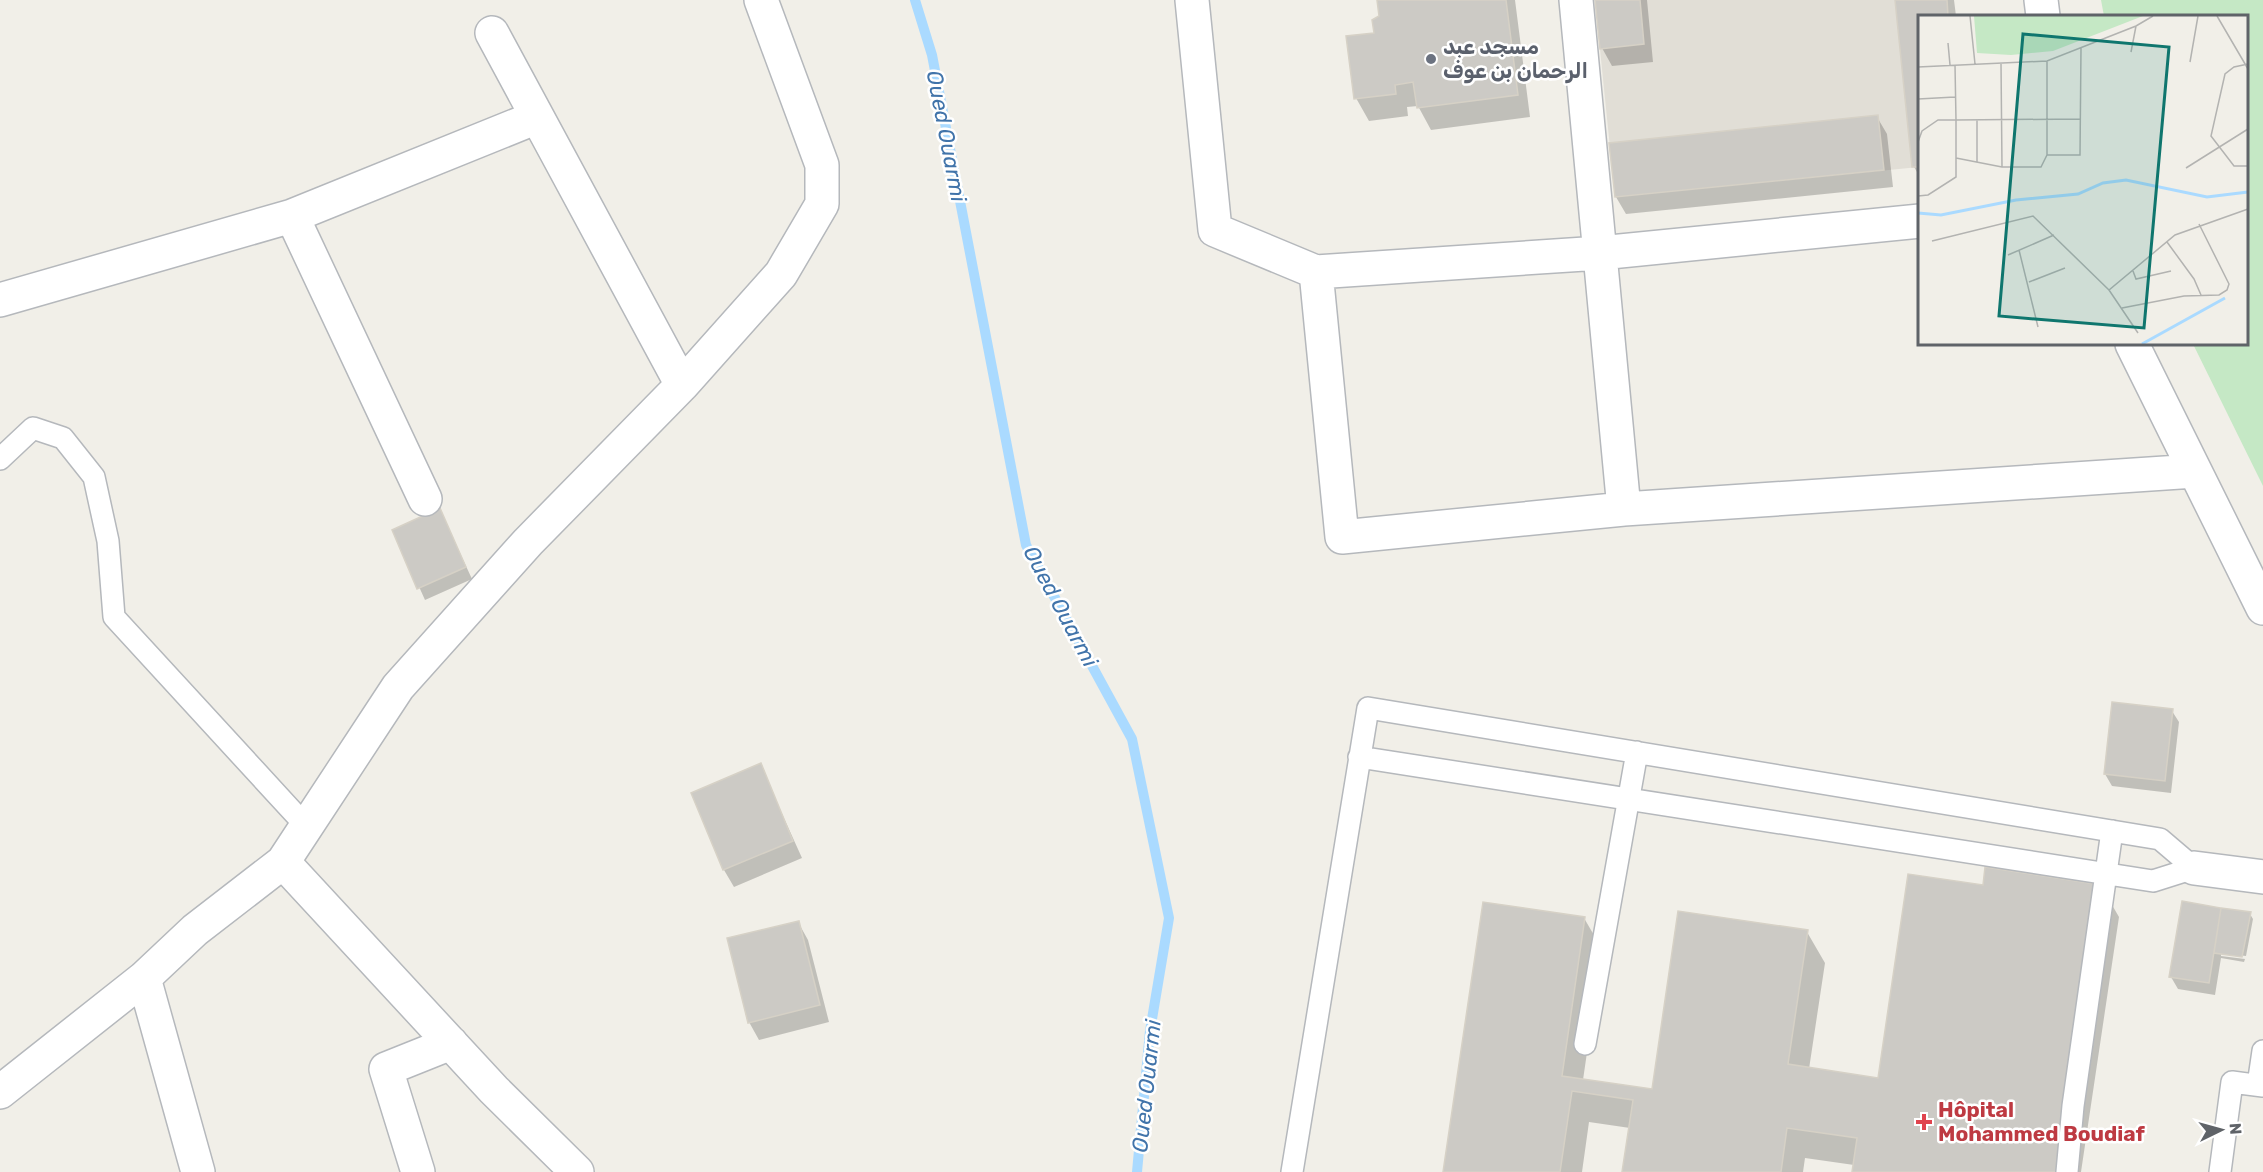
<svg xmlns="http://www.w3.org/2000/svg" width="2263" height="1172" font-family="Rubik,'Noto Sans Arabic',sans-serif">
<rect width="100%" height="100%" fill="#f1efe8"/>
<!-- education -->
<path fill="#e1ded6" d="M1595,0h352l1,16h-28l-1,151 -304,30z"/>
<!-- green -->
<path fill="#c5e8c5" d="M2101,0h162v486l-70,-142h53v-328h-142z"/>
<!-- shadow -->
<path fill="#0003" d="M1379,0h136l15,117 -99,13 -13,-24 -11,1 1,9 -39,5 -13,-23 25,-81z
M1597,0h50l6,62 -41,4 -10,-18z
M1897,0h57l2,16h-36v161l-6,-10z
M1877,117l10,17 6,53 -267,27 -10,-17z
M440,510l32,69 -47,21 -31,-69z
M2172,711l7,11 -8,71 -59,-7 -7,-12z
M760,765l42,93 -68,29 -10,-17 -31,-77z
M2101,886l18,31 -38,255h-228l1,-7 -49,-7 -2,14h-179l6,-44 -41,-6 -7,50h-137l139,-254 18,31 -19,131 70,10 154,-158 18,31 -16,106 70,10 105,-192z
M2220,909l30,5 3,5 -7,37 -25,-3v3l24,3 -1,3 -23,-4 -6,37 -37,-6 -7,-12z
M798,922l10,18 21,82 -70,18 -10,-18z"/>
<g fill="none" stroke-linecap="round" stroke-linejoin="round">
<!-- stream -->
<path stroke="#aadaff" stroke-width="10" d="M915,0l17,55 94,490 106,194 37,179 -19,113 -13,141"/>
</g>
<!-- building -->
<path fill="#cccac5" stroke="#d6d1c6" stroke-width="1.5" d="M1377,0h129l12,95 -101,13 -4,-26 -18,3 1,9 -42,5 -8,-63 28,-3 -2,-13 7,-4z
M1595,0h45l4,44 -44,5z
M1895,0h52l1,16h-28v151h-8z
M1878,115l6,55 -269,27 -6,-54z
M440,508l26,59 -49,22 -25,-59z
M2112,702l61,7 -8,72 -61,-7z
M761,763l32,78 -70,29 -32,-77z
M1985,867l117,18 -42,287h-208l5,-34 -70,-10 -6,44h-159l11,-72 -61,-9 -12,81h-117l40,-270 102,15 -23,159 90,13 26,-178 130,19 -20,134 90,14 30,-204 75,11z
M2182,901l39,7 -12,75 -40,-6z
M2221,908l30,4 -9,45 -28,-4z
M799,921l21,84 -72,18 -21,-85z"/>
<g fill="none" stroke-linecap="round" stroke-linejoin="round">
<!-- service casing -->
<g stroke="#b5b8bc" stroke-width="24">
<path id="service" d="M0,459l33,-31 30,10 31,39 14,64 6,76 192,209
M1359,757l794,124 41,-13
M1585,1044l52,-292
M2258,1085l5,-34
M1292,1172l76,-464 792,131 34,29
M2067,1172l6,-66 39,-275
M2220,1172l12,-90 31,4"/>
</g>
<!-- minor casing -->
<g stroke="#b5b8bc" stroke-width="36">
<path id="minor" d="M1192,0l23,230 101,42 26,265 282,-28 571,-38
M1576,0l48,509
M2041,0l2,16
M492,33l190,352
M292,216l133,283
M1316,272l284,-19 320,-32
M0,300l292,-84 245,-99
M2132,344l131,264
M2194,868l69,9
M144,978l54,194
M0,1092l144,-114 51,-48 88,-68
M418,1172l-32,-103 65,-26
M577,1172l-83,-82 -211,-228 115,-175 130,-145 154,-157 99,-111 41,-70v-39l-61,-165"/>
</g>
<!-- service -->
<use href="#service" stroke="#fff" stroke-width="21"/>
<!-- minor -->
<use href="#minor" stroke="#fff" stroke-width="33"/>
</g>
<!-- markers -->
<circle fill="#6b7280" stroke="#fff" stroke-width="2" cx="1431" cy="59" r="6"/>
<path fill="#e0444e" stroke="#fff" stroke-width="2" d="M1921 1113h6v6h6v6h-6v6h-6v-6h-6v-6h6z"/>
<g text-anchor="middle" stroke-width="5" stroke-linejoin="round" paint-order="stroke">
<!-- worship labels -->
<g font-size="21" font-weight="bold" fill="#5b616d" stroke="#fff" text-anchor="start">
<text x="1443" y="54">مسجد عبد<tspan x="1443" dy="24">الرحمان بن عوف</tspan></text>
</g>
<!-- health labels -->
<g font-size="21" font-weight="bold" fill="#be3a42" stroke="#fff" text-anchor="start">
<text x="1938" y="1117">Hôpital<tspan x="1938" dy="24">Mohammed Boudiaf</tspan></text>
</g>
<!-- water labels -->
<g font-size="22" font-style="italic" fill="#4174aa" stroke="#fff">
<text transform="translate(947 136) rotate(79)" y="8">Oued Ouarmi</text>
<text transform="translate(1061 606) rotate(62)" y="8">Oued Ouarmi</text>
<text transform="translate(1146 1086) rotate(-84)" y="8">Oued Ouarmi</text>
</g>
</g>
<!-- overview -->
<g transform="translate(1918 15)">
<rect width="330" height="330" fill="#f1efe8"/>
<path d="M56,1h169l-90,35 -42,4 -34,-2z" fill="#c5e8c5"/>
<path fill="none" stroke="#aadaff" stroke-width="3" d="M0,198l23,2 75,-15 62,-6 25,-11 23,-3 81,17 41,-5M224,329l83,-46"/>
<path fill="none" stroke="#b3b3b1" stroke-width="1.5" d="M52,1l5,48M299,1l31,53M30,28l2,22M213,37l5,-26M129,46v94M272,47l8,-46M83,48l1,104h39l6,-12h33l1,-107M330,49l-14,3 -9,7 -14,62 23,30h14M37,50l1,55 124,-1M0,52l129,-6 89,-35 17,-10M0,84l37,-2M59,105v42M0,127l4,-11 16,-11h18v57l-28,18 -10,1M38,143l46,9M268,153l62,-39M14,226l101,-25 76,74 66,-55 73,-26M249,227l27,37 7,16M101,235l19,77M90,240l46,-20M215,256l3,8 35,-8M111,267l36,-14M191,275l29,43M204,293l62,-12 35,-1 8,-5 2,-6 -30,-60"/>
<path fill="#0f766e" fill-opacity="0.15" stroke="#0f766e" stroke-width="3" d="M105,19l146,13 -25,281 -145,-12z"/>
<rect width="330" height="330" fill="none" stroke="#5f6368" stroke-width="3"/>
</g>
<!-- north arrow -->
<g transform="translate(2221 1130) rotate(85)" stroke="#ffffff" stroke-width="4.5" paint-order="stroke">
<path d="M0-4.5L10 22L0 15L-10 22Z" fill="#5f6368"/>
<text y="-9" font-size="16" font-weight="bold" text-anchor="middle" fill="#5f6368">N</text>
</g>
</svg>
